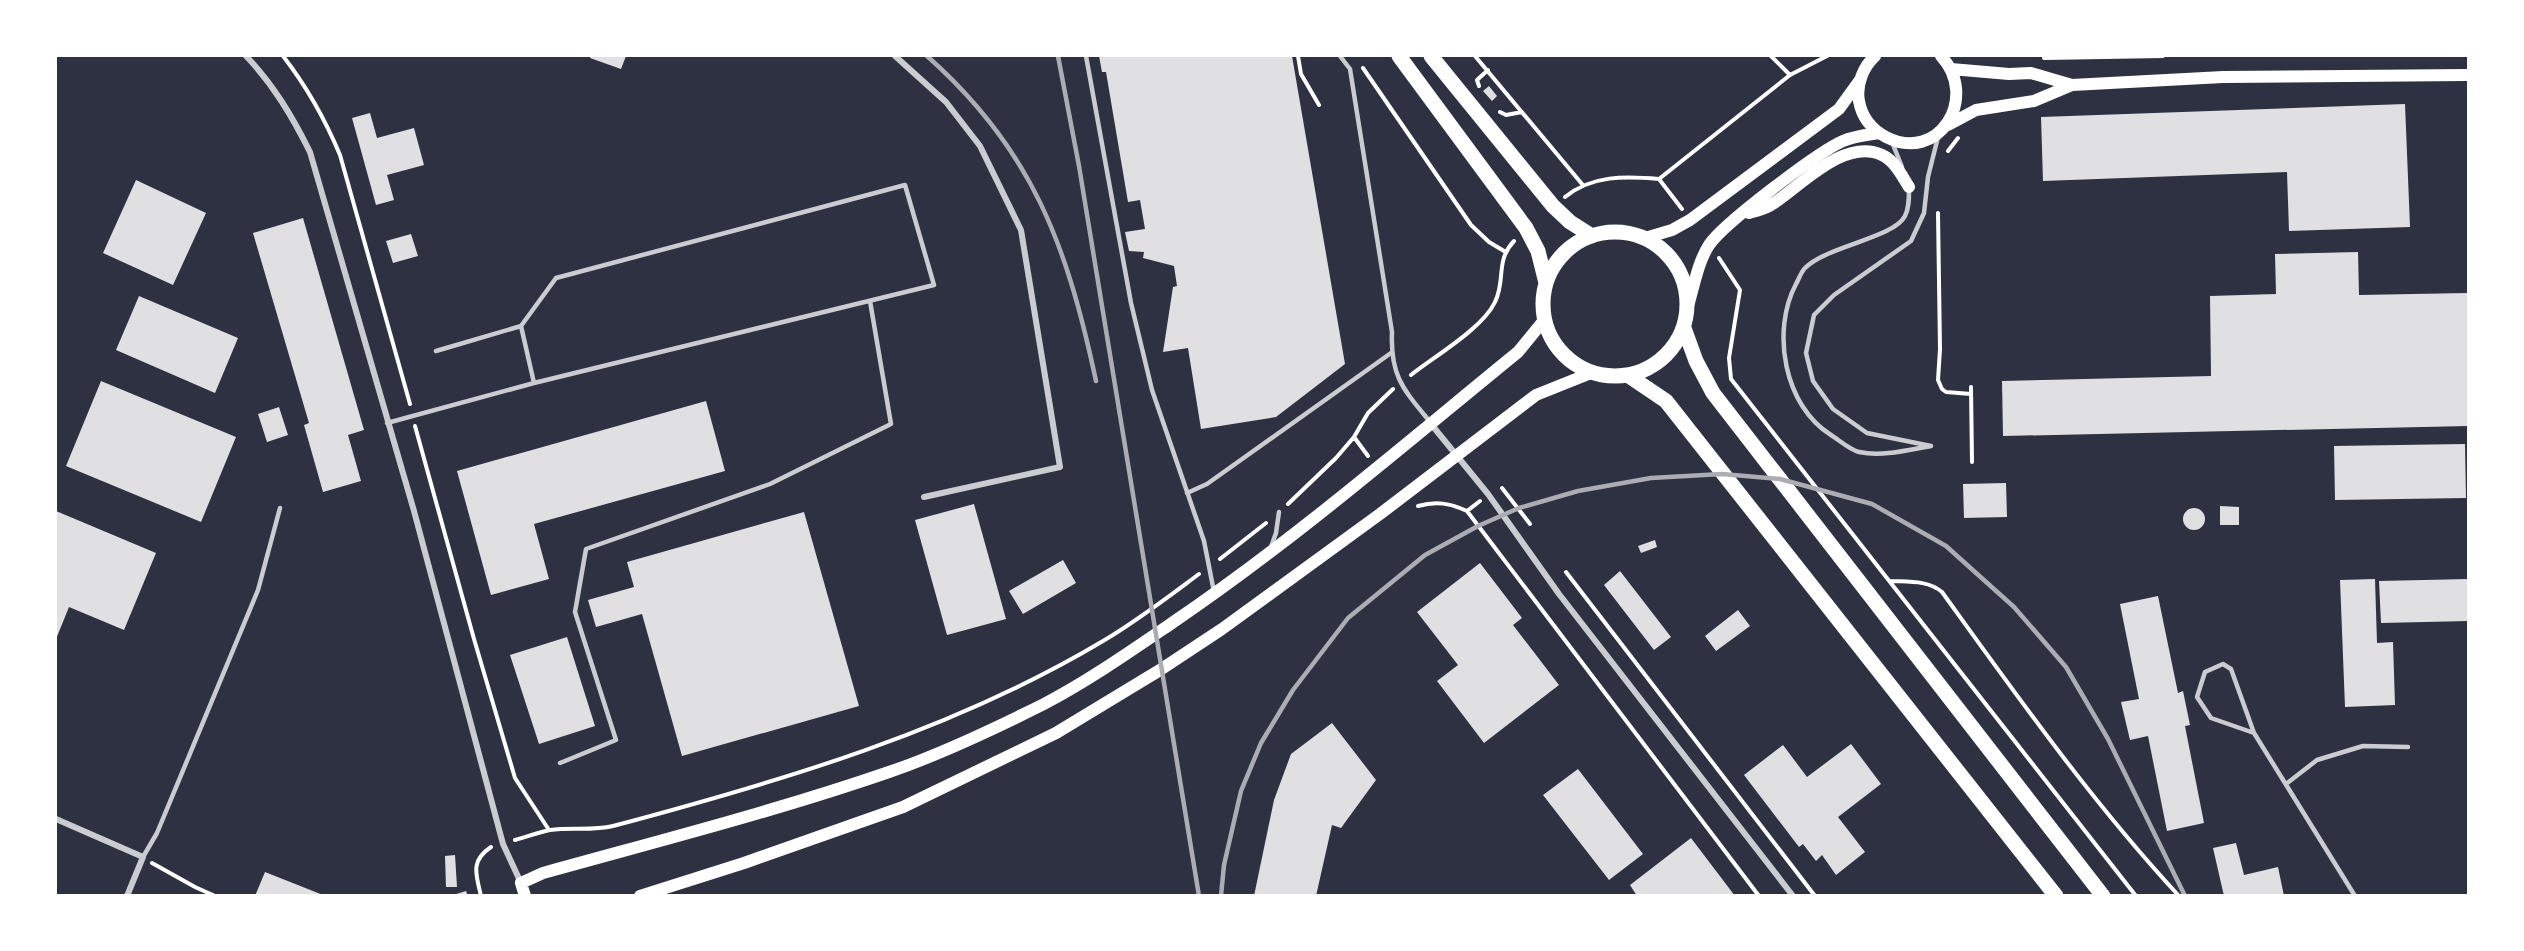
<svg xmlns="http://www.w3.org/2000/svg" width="2524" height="951" font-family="'Titillium Web',sans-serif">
<rect width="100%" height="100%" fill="#2d3142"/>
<!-- building -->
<path fill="#e0e0e3" d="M591,56h35l-5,13 -31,-11z
M1099,56h193l53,308 -69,53 -75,12 -13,-81 -25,4 10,-65 4,-1 -3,-20 -31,-8 1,-6 -15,-1 -4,-19 20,-3 -5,-29 -12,2 -22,-130h-4z
M1489,86l8,10 -5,5 -9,-10z
M2405,104l5,123 -121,4 -2,-59 -244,9 -2,-64z
M370,113l7,25 37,-10 10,37 -37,10 7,25 -18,5 -24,-87z
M136,180l70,33 -33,72 -70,-32z
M303,218l61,212 -16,5 13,46 -38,11 -19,-67 5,-2 -56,-190z
M411,234l7,22 -25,7 -7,-22z
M2358,252l1,43 109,-2v133l-465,10 -1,-55 209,-5 -1,-80 66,-2 -1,-40z
M139,296l99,42 -23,55 -99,-43z
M101,381l135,56 -35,85 -135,-56z
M706,401l19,70 -191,53 15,55 -58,16 -34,-124z
M279,407l9,28 -21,7 -9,-28z
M2465,444l1,54 -131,2 -1,-54z
M2006,483l1,34 -43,1 -1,-34z
M974,504l32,115 -59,16 -32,-115z
M2220,506l19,1v18h-19z
M2183 519a11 11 0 1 1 22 0a11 11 0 1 1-22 0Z
M56,511l100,42 -32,77 -55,-23 -13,32z
M804,512l55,194 -177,50 -40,-142 -46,13 -8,-27 46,-13 -7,-25z
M1655,540l2,7 -16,6 -3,-7z
M1063,560l13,23 -53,31 -14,-23z
M1480,563l42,55 -9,7 46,60 -75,58 -47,-62 21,-16 -41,-53z
M1620,571l51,66 -17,13 -50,-65z
M2375,579l2,64 16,-1 2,63 -50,2 -5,-127z
M2468,579v42l-87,2 -2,-42z
M2158,596l20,97 5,-2 7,34 -5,1 19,97 -37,8 -19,-95 -18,4 -9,-38 18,-3 -19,-95z
M1738,610l12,16 -34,25 -11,-15z
M567,637l28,89 -56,18 -29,-89z
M1332,723l44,57 -35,48 -9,-3 -16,71h-62l20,-96 17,-46z
M1851,744l30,40 -43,33 27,35 -29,23 -14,-20 -6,6 -13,-17 -4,3 -55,-72 39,-30 24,32z
M1578,769l65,85 -34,26 -66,-85z
M1691,838l44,58h-98l-7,-11z
M2236,843l8,32 34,-8 6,29h-60l-11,-48z
M455,855l2,32h-11l-1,-31z
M265,872l58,23v1h-68z
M466,891l2,5h-15v-1z"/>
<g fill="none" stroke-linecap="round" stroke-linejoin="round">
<!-- path -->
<path stroke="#fff" stroke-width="4" d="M283,56c24,31 42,63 57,99l70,249
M1298,56l3,18 18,31
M1475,56l107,128
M1771,56l19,19
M2044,58l119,-2
M1363,68l108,157 18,17 15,9
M1479,86l-2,-6 11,-10
M1500,112l6,3 16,-3
M1948,151l10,-13
M1659,179l23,30
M1565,197c27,-22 60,-21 94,-18l131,-104 37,-19
M1938,213l2,136 -2,31 4,9 4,3 25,2
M1719,258l21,32 -11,68 2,21 405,517
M1411,375c24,-19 72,-47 84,-73 11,-22 0,-41 19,-61
M1971,387l1,75
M415,426l59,213 41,139 34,52
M1354,437l14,19
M1502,488l28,36
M1288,504l48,-46 18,-21 14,-24 25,-24
M1418,506c18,-5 32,-3 49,5l292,385
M1467,511l13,-10
M1220,559l46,-36
M1566,572l249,324
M1890,581c18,1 38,-1 52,11 75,104 150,210 237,304
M515,840c12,-3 24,-8 35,-10 21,-3 43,1 63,-4 169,-45 339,-95 490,-185 34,-20 65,-44 96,-67
M152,863l43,24 20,9
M481,896c-5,-22 -11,-35 10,-49"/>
<!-- service -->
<path stroke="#caccd0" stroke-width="4.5" d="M1086,56l45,247 21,87 52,151 10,51
M1340,56l10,13 42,263c-2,45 12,58 39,91
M1892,142l10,25
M1909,190c0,9 0,18 -4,26 -11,22 -78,30 -100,52 -4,4 -6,11 -9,16 -25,47 -12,122 35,151 8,5 19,15 28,17 23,5 49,-2 72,-6l-64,-13 -34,-24 -20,-28 -7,-28 8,-38 20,-20 77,-54 13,-28 4,-36 10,-40
M436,351l85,-25
M387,423l147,-40 400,-98 -29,-100 -349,93 -35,48 13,57
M1187,493l20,-9 184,-131
M1271,547l5,-14 3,-21
M2254,733l-43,-15 -14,-21 8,-25 18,-8 8,5 23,64 101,163
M560,763l56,-23 -41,-128 11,-63 184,-65 121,-60 -21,-123
M2286,784l31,-24 46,-14 45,1
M143,857l14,-24 101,-243 22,-82"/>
<!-- minor -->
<path stroke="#caccd0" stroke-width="6" d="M246,56c27,28 46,60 64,96l104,359 89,333 18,39
M895,56l51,46 34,44 41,84 39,237 -136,30
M1431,424l57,70 71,100 234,302
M56,819l87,38 -16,39"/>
<!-- secondary -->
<path stroke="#fff" stroke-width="12" d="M1875,56c-12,11 -19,29 -16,45 3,17 12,28 27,36 52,27 94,-39 55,-81
M1951,69l58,5 22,-1 41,12 151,-8 245,-2
M1948,125l28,-15 58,-9 38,-16
M1749,213c7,-2 15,-4 22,-8 29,-18 73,-68 111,-50 13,6 20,21 27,32
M1645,238l27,-8 18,-10 149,-111 21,-29
M1688,306c6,-20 10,-44 21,-61 15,-22 109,-93 134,-104 11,-5 23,-6 36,-8
M525,896l-4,-13 22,-10c115,-32 233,-62 346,-101 53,-18 105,-43 155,-68 44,-23 87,-53 128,-81 121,-82 233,-179 346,-271l27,-33
M640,896l104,-33 159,-56 153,-74 104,-63 62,-41 158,-115 156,-119 55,-22"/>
<!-- primary -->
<path stroke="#fff" stroke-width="15" d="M1399,56l127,172 12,23 8,32
M1431,56l122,150 17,16 22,14
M1543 304a72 72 0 1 1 144 0a72 72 0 1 1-144 0Z
M1684,328l12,33 17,32 390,503
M1629,376l37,25 390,495"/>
<!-- rail -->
<path stroke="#abadb3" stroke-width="4.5" d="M927,56c106,94 140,190 169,325
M1058,56l21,110 120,730
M1221,896l3,-31 17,-74 20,-48 32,-53 55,-72 77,-63 53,-29 41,-18 59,-17 73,-13 71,-4 58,5 92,25 74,42 68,61 52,60 42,72 77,157"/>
</g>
<!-- border -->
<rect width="2524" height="951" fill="none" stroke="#ffffff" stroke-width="114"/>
</svg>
